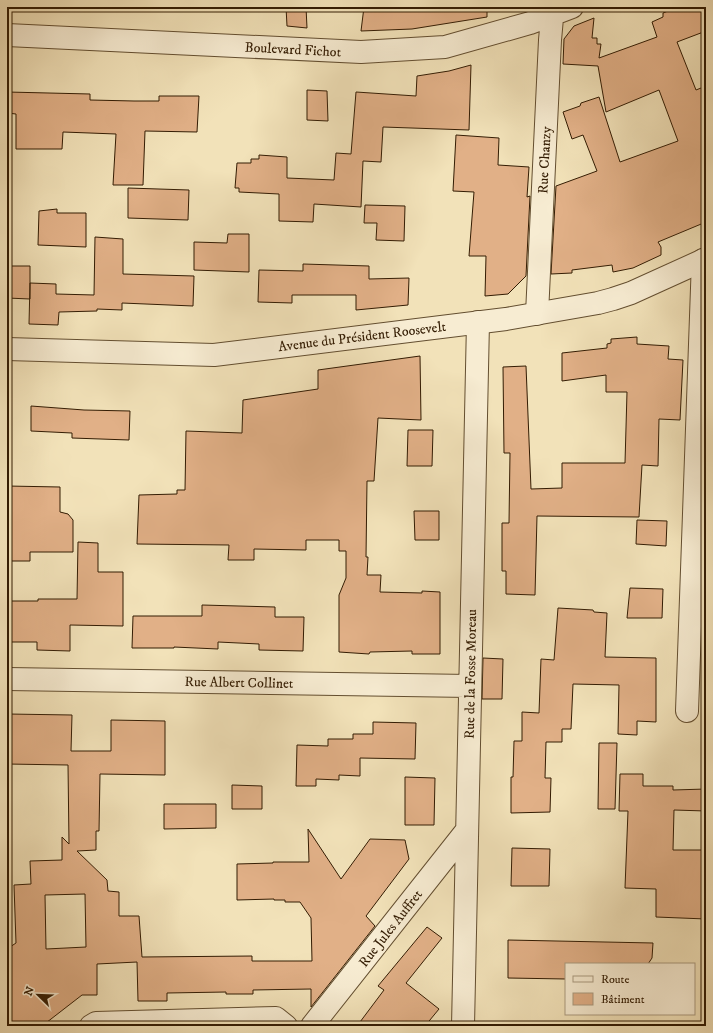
<svg xmlns="http://www.w3.org/2000/svg" width="713" height="1033" font-family="'IM FELL DW Pica',serif">
<rect width="100%" height="100%" fill="#f2e2b9"/>
<filter id="stains"><feTurbulence type="fractalNoise" baseFrequency=".005" numOctaves="4"/><feColorMatrix values="0 0 0 0 .2 0 0 0 0 .09 0 0 0 0 .02 0 0 0 .5 -.17"/></filter>
<radialGradient id="worn" r=".72"><stop offset=".6" stop-color="#630" stop-opacity="0"/><stop offset="1" stop-color="#630" stop-opacity=".3"/></radialGradient>
<!-- building -->
<path fill="#e1b087" stroke="#331c03" fill-rule="evenodd" d="M286,7h20l1,21 -20,-2z
M364,7h123v10l-75,12 -51,2z
M678,7h28v24l-29,11 19,48 10,-4v136l-48,20 3,5v8l-28,13 -20,4 -1,-7 -40,5v3l-21,1 5,-88 41,-15 -14,-36 -11,4 -9,-27 17,-6 1,-3 18,-6 21,65 58,-21 -19,-51 -53,22 -8,-46 -35,-2 1,-25 10,-13 20,-8 -2,20h5v6h4l-2,14 58,-21 -5,-15 11,-5v-4z
M471,65l-2,65 -86,-3 -2,35 -18,-1 -2,46 -47,-3 -1,18 -34,-1v-27l-40,-2v-4h-4l2,-25h14v-4h8v-4l28,2v21l47,2 2,-27 15,1 5,-62 60,4 1,-20 32,-5z
M307,90l20,1 1,30 -21,-1z
M7,92l83,2v6l44,1h25v-5h40l-2,36 -52,-1 -2,54h-30l3,-51 -53,-2 -1,17h-46v-35l-9,-1z
M456,135l43,3 -1,27 31,2 -2,30 3,-1 -4,80 -18,18 -23,2 1,-40h-17l5,-64 -21,-1z
M128,188l61,2 -1,30 -60,-2z
M365,205l40,1 -1,35 -28,-1 1,-17h-13z
M57,209v4h29v34l-48,-2 1,-34z
M228,234h21v38l-55,-2v-28l33,1z
M95,237l28,2v35l71,2 -1,30 -71,-3v7l-25,-1v2l-38,1 -1,13 -29,-1 1,-41 26,1v10l38,1z
M303,264l66,2v13l40,-1 -1,27 -52,5v-15h-64v8l-34,-1 1,-32 44,1z
M7,266h23v33l-23,-1z
M637,337v7l32,2 -1,13 15,1 -3,60 -21,-1 -1,47 -16,-1 -3,52 -102,-1 -2,79 -29,-1v-23h-4v-48h7l1,-70h-6l-1,-86 23,-1 5,123 31,-1v-25h63l2,-71h-21v-17l-44,6v-28l45,-5v-4l4,-1v-4z
M420,356l1,64 -43,-2 -4,63h-7l-1,76h2l-1,18h14l-1,17 42,1v-2l18,1v62h-28v-3l-42,1 -1,2 -30,-2v-57l7,-17v-27h-7v-11h-33v10l-52,-1v11h-26l1,-15 -92,-1 2,-49 38,-1v-4h8l1,-59 56,2 1,-33 75,-11v-19z
M31,406l53,4 46,1 -1,29 -57,-2v-5l-41,-2z
M408,430h25l-1,36h-25z
M7,486l53,1v25l8,2 5,6v32h-43v9h-23z
M414,511h25v29h-24z
M637,520l30,1 -1,25 -30,-2z
M78,542l20,1v29h25v54l-53,-1v26l-33,-1v-8h-30v-41h31v-2h39z
M630,588l33,1 -1,29h-35z
M202,605l73,2v10h29l-1,34 -44,-1v-6l-41,-2v7l-44,-2v1h-42l1,-32h69z
M558,608l35,2 1,2 13,1 -2,44 51,1v64l-19,-1v14l-19,-1 1,-49 -46,-1 -2,45h-9v13h-16l-1,36h6l-1,34 -39,1v-36h2l1,-36h8v-29l17,1 2,-54 13,1z
M483,658l20,1 -1,40h-20z
M8,714l64,1 -1,36h40v-31l54,1v54l-65,-1 -1,57h-3v19l-19,1 30,29 1,11 11,1v24h20l3,41 110,-1v5h60l-1,-43 -11,-16h-15v-2h-11v-1l-37,1v-36l36,-1v-1h36l-1,-33 33,50 29,-40 35,1 4,19 -43,57 9,10 -64,81v-18l-58,1v4h-27v-2l-59,1v8h-29l-1,-39 -40,2v31h-15l-40,31h-35v-77l9,-6 -2,-58 17,-1 -1,-23 32,-1v-23l7,7 -1,-79 -61,-1zM85,894l1,53 -40,2 -1,-54z
M373,722l43,1 -1,36 -55,-1v18l-21,-1v5l-23,-1v7h-20l1,-41 31,1v-7h25v-5h20z
M599,743h18l-2,66h-17z
M620,774h23v12h30v4l33,-1v22l-32,-1 -1,40h33v69l-50,-2v-28l-31,-1 3,-77h-9z
M405,777l30,1 -1,47h-29z
M232,785l30,1v23h-30z
M164,804h52v24l-52,1z
M512,848l38,1 -1,37h-38z
M427,927l15,11 -36,45 33,26 -14,17h-68l27,-36 -6,-4z
M508,940l145,3 -1,15 -4,6h-82v15l-58,-1z"/>
<g fill="none" stroke-linecap="round" stroke-linejoin="round">
<!-- minor casing -->
<g stroke="#634e30" stroke-width="24">
<path id="minor" d="M7,35l354,17 84,-5 85,-24 42,-16
M537,314l13,-274 3,-33
M7,679l463,7
M687,711l16,-451
M91,1026l5,-3 180,-5 10,8
M312,1026l155,-196
M463,1026l15,-704"/>
</g>
<!-- tertiary casing -->
<g stroke="#634e30" stroke-width="24">
<path id="tertiary" d="M7,349l207,6 292,-36 92,-16 15,-4 18,-6 75,-34"/>
</g>
<!-- minor -->
<use href="#minor" stroke="#f7ecd2" stroke-width="22"/>
<!-- tertiary -->
<use href="#tertiary" stroke="#f7ecd2" stroke-width="22"/>
</g>
<g text-anchor="middle" stroke-width="4" stroke-linejoin="round" paint-order="stroke">
<!-- street labels -->
<g font-size="14" fill="#331c03" stroke="#f7ecd2">
<text transform="translate(293 49) rotate(3)" y="5">Boulevard Fichot</text>
<text transform="translate(544 160) rotate(-87)" y="5">Rue Chanzy</text>
<text transform="translate(362 336) rotate(-7)" y="5">Avenue du Président Roosevelt</text>
<text transform="translate(470 674) rotate(-89)" y="5">Rue de la Fosse Moreau</text>
<text transform="translate(239 682) rotate(1)" y="5">Rue Albert Collinet</text>
<text transform="translate(390 928) rotate(-52)" y="5">Rue Jules Auffret</text>
</g>
</g>
<!-- margin -->
<rect width="713" height="1033" fill="none" stroke="#f2e2b9" stroke-width="24"/>
<rect x="8" y="8" width="697" height="1017" fill="none" stroke="#331c03" stroke-width="2"/>
<rect x="12" y="12" width="689" height="1009" fill="none" stroke="#331c03"/>
<!-- legend -->
<rect x="565" y="963" width="130" height="52" fill="#f7ecd2" stroke="#a9997f"/>
<rect x="573" y="976" width="20" height="6" fill="#f7ecd2" stroke="#a9997f"/>
<text x="601" y="983" font-size="12" fill="#331c03">Route</text>
<rect x="573" y="993" width="20" height="12" fill="#e1b087" stroke="#a9997f"/>
<text x="601" y="1003" font-size="12" fill="#331c03">Bâtiment</text>
<!-- north arrow -->
<g transform="translate(38 995) rotate(293)" stroke="#f7ecd2" stroke-width="3" paint-order="stroke">
<path d="M0-3L7 15L0 10L-7 15Z" fill="#331c03"/>
<text y="-6" font-size="11" font-weight="bold" text-anchor="middle" fill="#331c03">N</text>
</g>
<rect width="100%" height="100%" filter="url(#stains)"/>
<rect width="100%" height="100%" fill="url(#worn)"/>
</svg>
